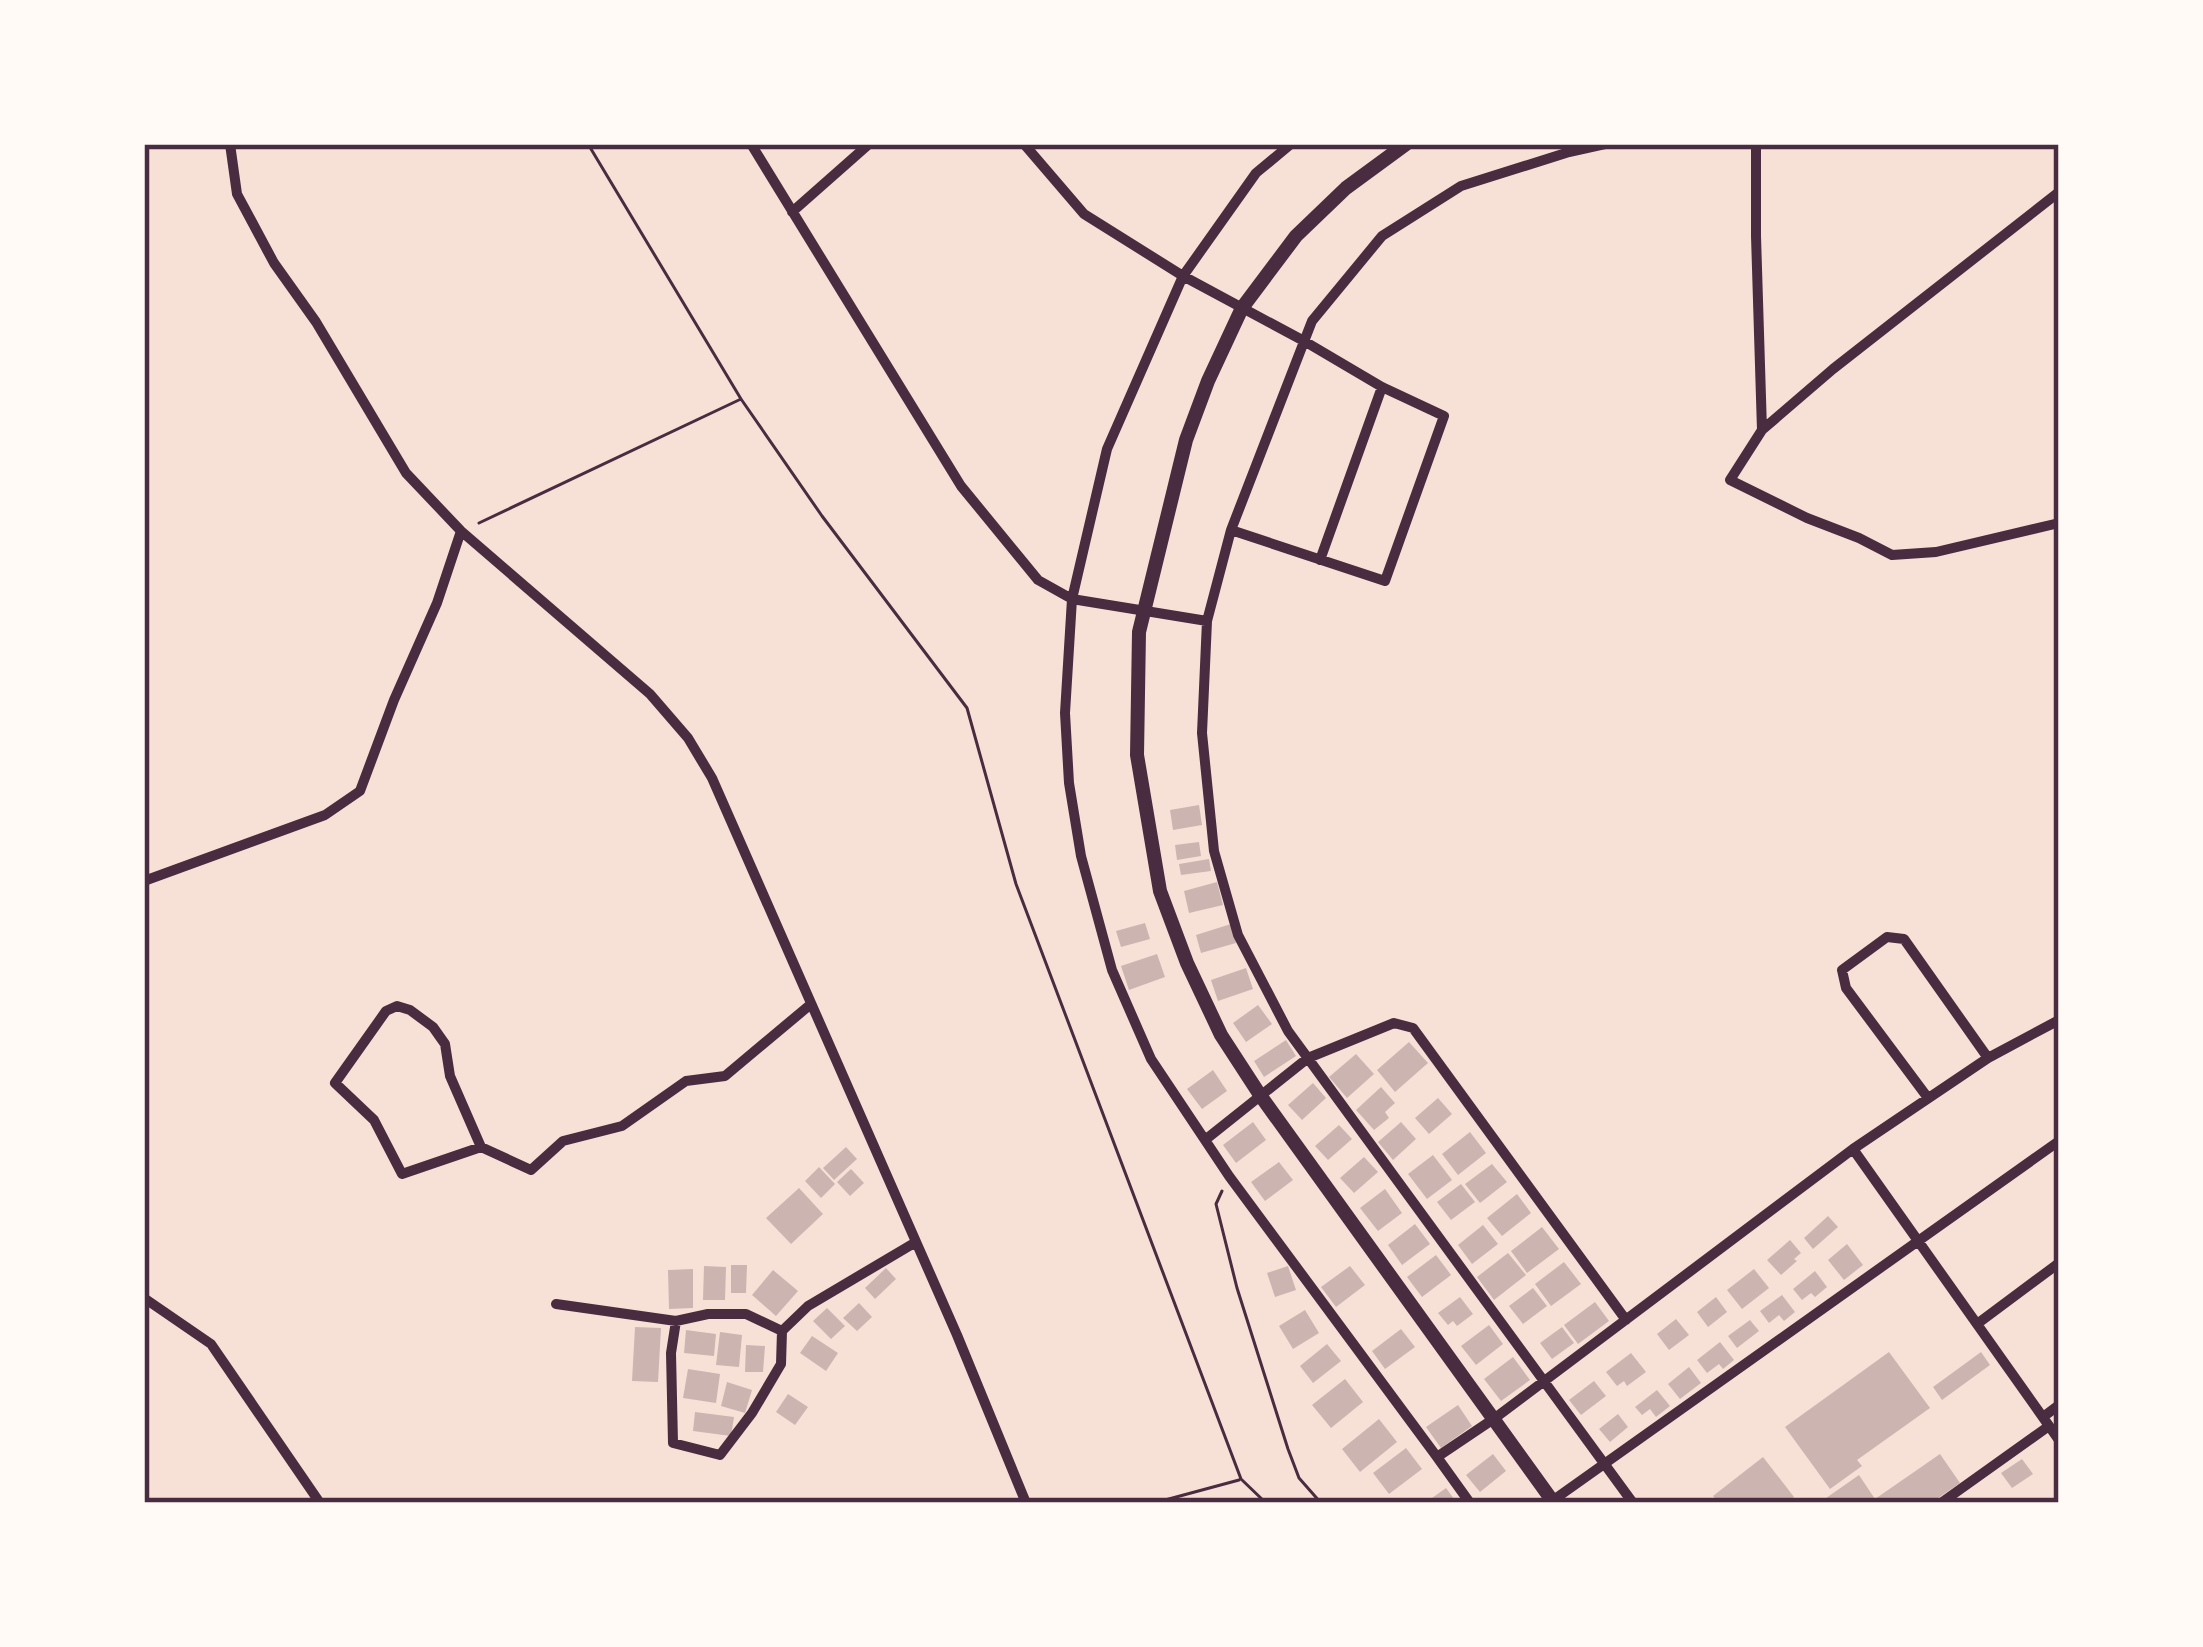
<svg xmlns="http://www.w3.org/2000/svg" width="2203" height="1647" font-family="Manrope,sans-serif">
<rect width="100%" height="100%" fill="#f7e1d7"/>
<!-- building -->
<path fill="#ccb4b1" d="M1199,805l3,20 -29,5 -3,-20z
M1199,842l2,14 -24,4 -2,-15z
M1209,859l2,12 -30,4 -2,-11z
M1217,882l6,23 -34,8 -5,-22z
M1145,923l5,16 -29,8 -5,-16z
M1231,924l5,19 -35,10 -5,-18z
M1157,954l8,23 -36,13 -8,-24z
M1246,968l7,21 -35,12 -7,-21z
M1258,1005l14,19 -26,18 -13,-19z
M1286,1040l10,16 -32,21 -10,-16z
M1409,1042l19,21 -33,29 -18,-22z
M1356,1054l18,20 -27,24 -18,-21z
M1213,1070l14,21 -25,18 -15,-20z
M1313,1083l13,15 -24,22 -14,-15z
M1381,1087l14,16 -10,9 4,6 -15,12 -18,-20z
M1438,1098l14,16 -23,20 -14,-16z
M1253,1122l13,18 -30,23 -13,-18z
M1401,1122l15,17 -23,21 -15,-18z
M1339,1125l13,14 -24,21 -13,-14z
M1470,1132l16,21 -28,22 -16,-21z
M846,1147l11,12 -23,21 -11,-12z
M1433,1155l19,25 -25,19 -19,-25z
M1364,1157l14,15 -24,21 -14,-15z
M1279,1162l14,18 -28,21 -14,-19z
M1492,1164l15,18 -27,21 -15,-19z
M819,1167l16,17 -14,14 -16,-17z
M851,1169l13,14 -14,13 -13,-14z
M1461,1184l14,18 -24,18 -14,-18z
M799,1188l24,26 -32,30 -25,-26z
M1385,1189l17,24 -24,18 -18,-23z
M1517,1194l14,19 -29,23 -15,-18z
M1828,1216l10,11 -25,22 -9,-11z
M1415,1224l15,20 -28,21 -14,-20z
M1483,1225l15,19 -26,20 -14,-19z
M1542,1227l17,22 -32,24 -16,-22z
M1790,1240l11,13 -7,6 3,2 -16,14 -14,-15z
M1847,1244l16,21 -19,15 -16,-20z
M1508,1253l18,22 -32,25 -17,-23z
M1436,1255l15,20 -29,22 -15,-20z
M1564,1262l17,22 -30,22 -16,-22z
M731,1265h16l-1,28h-15z
M704,1266l22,1 -1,33h-22z
M1288,1266l8,24 -21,7 -8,-24z
M1350,1266l15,19 -29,22 -15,-20z
M886,1268l10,11 -21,20 -10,-11z
M693,1269v39l-24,1 -1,-39z
M1754,1269l15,19 -27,21 -15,-19z
M773,1270l25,21 -22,25 -24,-21z
M1815,1271l12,16 -12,10 -4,-4 -9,7 -9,-11z
M1533,1288l14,18 -24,18 -14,-18z
M1782,1295l13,17 -11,9 -5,-6 -10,8 -9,-12z
M1460,1297l13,17 -16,12 -4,-5 -5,4 -10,-12z
M1716,1297l11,15 -19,15 -11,-15z
M1595,1302l14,19 -31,23 -14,-19z
M859,1303l13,14 -15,14 -14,-13z
M827,1308l18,18 -14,13 -18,-18z
M1305,1310l14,23 -26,16 -14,-23z
M1676,1319l13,16 -20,15 -12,-16z
M1750,1320l9,11 -22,17 -9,-12z
M1489,1325l14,19 -27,21 -15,-19z
M635,1327l26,1 -3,54 -26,-1z
M1562,1327l12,16 -22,16 -12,-16z
M1401,1329l14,18 -30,22 -13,-18z
M686,1330l30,4 -2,22 -30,-3z
M720,1332l22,3 -3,32 -23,-2z
M812,1336l26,17 -12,18 -26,-18z
M1720,1342l14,18 -11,9 -4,-5 -12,9 -10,-13z
M1327,1344l14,17 -28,22 -13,-17z
M746,1345l19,1 -2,26h-18z
M1889,1352l41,56 -73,52 5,6 -32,23 -45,-62z
M1981,1352l9,13 -48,35 -9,-13z
M1631,1353l15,19 -19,14 -3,-5 -7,5 -11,-14z
M1513,1357l17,23 -29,21 -17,-22z
M1689,1367l12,16 -21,16 -12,-15z
M688,1369l32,5 -4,29 -33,-5z
M1345,1379l18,23 -32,26 -19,-23z
M1594,1381l12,15 -25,19 -12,-15z
M727,1382l25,8 -7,23 -24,-7z
M1657,1390l13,16 -14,11 -6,-8 -8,6 -7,-8z
M788,1394l20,13 -13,18 -19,-13z
M1458,1405l14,21 -31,22 -15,-21z
M695,1412l39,5 -3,19 -38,-5z
M1618,1414l10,13 -18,15 -11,-13z
M1379,1419l18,23 -37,30 -18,-23z
M1406,1448l16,21 -33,25 -16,-21z
M1493,1454l13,17 -26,21 -14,-17z
M1940,1454l20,29 -29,20h-112l40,-28 16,24z
M1763,1457l31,40 -8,6h-67l-6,-7z
M2022,1459l11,15 -21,14 -11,-15z
M1446,1488l11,15h-32z"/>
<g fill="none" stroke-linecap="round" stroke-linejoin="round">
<!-- path -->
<path stroke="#4a2c40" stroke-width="3" d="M588,144l153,255 81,117 145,192 49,176 225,595 25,24
M479,523l262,-124
M1222,1191l-6,13 21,84 51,161 11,29 22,25
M1154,1503l85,-23"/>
<!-- minor -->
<path stroke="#4a2c40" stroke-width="10" d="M230,144l7,50 37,69 42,59 90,151 55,58 189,163 38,44 24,40 245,557 69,168
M751,144l210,342 77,94 34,19 135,22
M1024,144l60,70 99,62 121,65 78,46 62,29 -59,165 -154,-51
M1291,144l-35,29 -73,103 -76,173 -35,150 -7,114 4,70 12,73 31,114 39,89 78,117 208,281 58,-39 358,-269 135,-91 71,-38
M1605,144l-36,8 -108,34 -79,50 -70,85 -81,209 -24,91 -5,112 12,118 24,84 50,96 345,472
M1756,144v92l6,194
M2059,192l-226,177 -71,61 -32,50 77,38 52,20 33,17 44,-3 123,-29
M792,212l77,-68
M1320,560l62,-173
M144,881l181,-66 35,-24 34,-91 43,-97 24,-72
M1928,1098l-82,-110 -4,-18 45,-33 17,2 84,119
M1205,1140l103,-82 86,-35 19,5 213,292
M481,1147l-31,-71 -5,-32 -12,-17 -23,-17 -13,-4 -11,5 -51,72 39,37 28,54 79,-27 50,23 32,-29 59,-15 64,-45 39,-5 86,-72
M1853,1149l206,291
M144,1298l67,46 109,159
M556,1304l120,17 32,-7h38l36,17
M676,1321l-5,32 2,90 47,12 32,-42 29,-49 1,-33 26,-25 108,-64
M1977,1324l82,-61
M2043,1417l16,-12
M1437,1457l33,46
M1552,1501l507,-360
M1941,1503l108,-77"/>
<!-- tertiary -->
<path stroke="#4a2c40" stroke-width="14" d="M1406,144l-60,44 -50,48 -54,72 -34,73 -22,59 -47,192 -2,123 23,136 27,72 34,72 39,60 294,408"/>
</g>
<!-- border -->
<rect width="2203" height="1647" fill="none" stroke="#fffaf5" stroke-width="294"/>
<rect x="147" y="147" width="1909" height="1353" fill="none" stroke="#4a2c40" stroke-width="4.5"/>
</svg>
